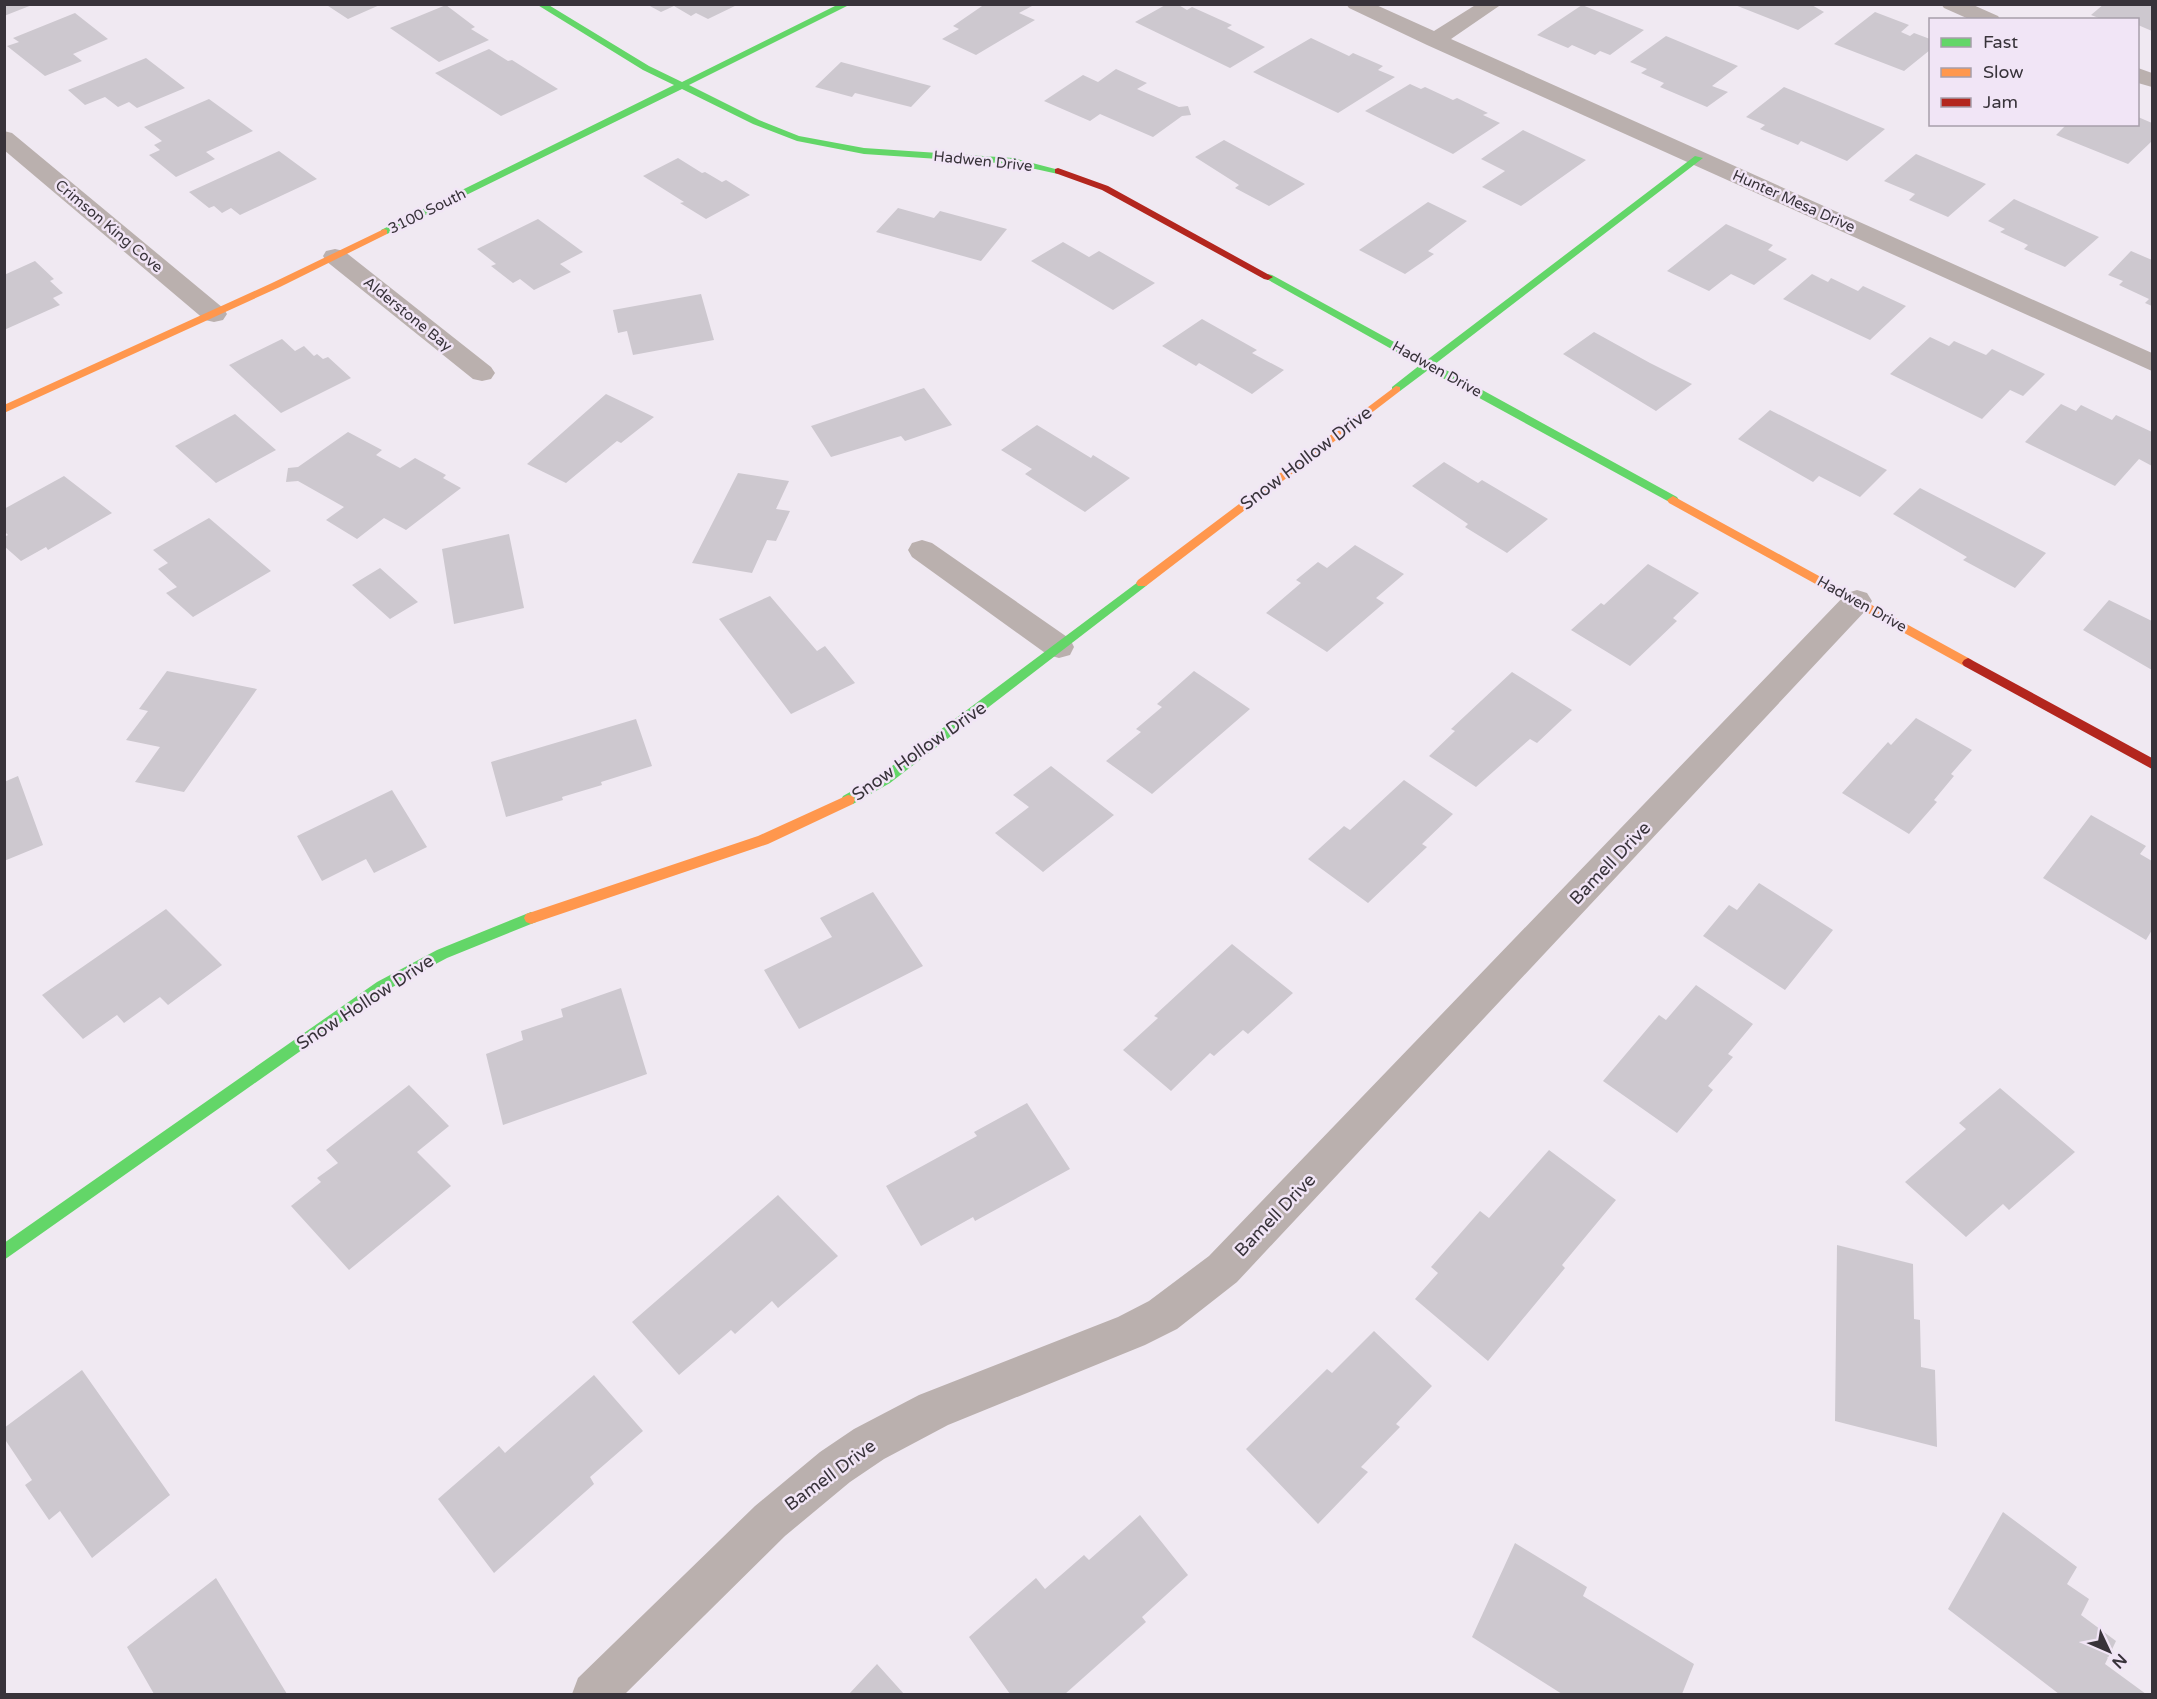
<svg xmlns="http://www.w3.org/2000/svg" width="2157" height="1699" font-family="'Varela Round',sans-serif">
<rect width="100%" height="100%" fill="#f0e9f2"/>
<!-- building -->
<path fill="#cdc8cf" d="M4,4h28v1l-28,11z
M325,4h57l-34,15z
M671,4h68l-31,15 -12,-6 -5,3 -17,-10 -13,6 -13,-7z
M985,4h45l2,2 -13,7 16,7 -59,35 -34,-16 17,-10 -6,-3z
M1167,4h10l10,6 5,-3 40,18 -5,3 38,19 -35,21 -95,-46z
M1810,4l14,8 -26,18 -63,-25z
M2104,4h48v27l-14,-6v-5h-34l-13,-5z
M446,5l29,22 -4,2 18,11 -50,22 -49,-34z
M1582,5l62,25 -34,25 -10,-4 -5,4 -23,-10 -4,3 -31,-13z
M1875,12l34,13 -8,7 9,4 4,-3 16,6v11l-26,21 -70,-27z
M75,13l33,26 -35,15 9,7 -37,15 -38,-30 12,-4 -6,-4z
M1666,36l72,30 -26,20 16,6 -21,15 -47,-20 4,-4 -23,-10 6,-4 -17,-7z
M1311,38l38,18 4,-3 30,13 -5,4 17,7 -57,36 -85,-41z
M489,49l19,12 4,-1 46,29 -57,27 -66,-43z
M146,58l39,30 -48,20 -8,-6 -11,5 -13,-10 -20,8 -17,-15z
M841,62l90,24 -20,21 -56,-14 -3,4 -37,-10z
M1116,69l31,14 -10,6 42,18 9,-1 3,9 -9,1 -29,21 -53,-23 -10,7 -46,-20 39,-26 15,7z
M1410,84l11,5 4,-2 28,13 4,-2 31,15 -5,2 17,8 -47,31 -88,-43z
M1784,87l101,42 -38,32 -46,-20 -3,4 -38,-16 5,-4 -19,-8z
M209,99l44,32 -47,21 9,7 -39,18 -27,-22 11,-5 -6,-5 8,-4 -18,-14z
M2138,117l14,6v18l-24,23 -72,-29 11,-11h71z
M1523,130l63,30 -65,46 -39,-19 23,-16 -24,-12z
M1224,140l81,44 -36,22 -34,-18 4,-3 -44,-28z
M279,151l38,28 -77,36 -9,-7 -9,5 -8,-7 -5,2 -20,-16z
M1916,154l70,30 -38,33 -39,-17 6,-6 -31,-13z
M678,158l24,15 3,-1 17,10 4,-2 24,15 -44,24 -26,-16 4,-1 -41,-26z
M2014,199l85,38 -34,30 -41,-18 4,-4 -28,-13 5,-3 -17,-8z
M1428,202l39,19 -39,30 6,3 -29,20 -46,-24z
M898,208l36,10 6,-7 67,18 -26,32 -105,-29z
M538,219l45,33 -23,12 11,8 -37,18 -14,-11 -7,4 -22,-17 5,-2 -19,-15z
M1726,224l47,21 -5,5 19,9 -33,26 -23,-11 -22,17 -42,-20z
M1063,242l26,15 10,-6 56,32 -42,27 -82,-49z
M2131,251l21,9v46l-7,-3 4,-4 -30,-14 4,-4 -15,-6z
M35,261l19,18 -4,2 13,12 -10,5 7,7 -56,25v-55z
M1812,274l16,8 3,-4 27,13 5,-5 43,20 -36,34 -87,-41z
M701,294l13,46 -81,15 -6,-24 -9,2 -5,-23z
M1202,319l55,31 -5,3 32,17 -32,24 -53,-31 -3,3 -34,-20z
M1594,332l56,31 42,21 -36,27 -93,-57z
M1930,337l19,9 5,-5 32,14 6,-6 53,25 -22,22 -13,-6 -28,29 -92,-45z
M282,339l13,12 9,-5 10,10 3,-2 6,5 5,-2 23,21 -70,35 -52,-48z
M924,388l28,37 -47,16 -4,-5 -70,21 -20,-31z
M606,394l48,23 -33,26 -4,-2 -51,42 -39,-19z
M2061,404l15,7 5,-6 31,15 4,-5 36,17v34l-13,-7 -24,27 -90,-44z
M1770,410l117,60 -27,27 -41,-21 -6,6 -75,-43z
M235,414l41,36 -60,33 -41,-37z
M1037,425l54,33 2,-3 37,23 -45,34 -60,-38 7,-5 -31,-19z
M348,432l34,18 -6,5 24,13 15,-10 31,17 -3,3 18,10 -55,42 -22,-12 -27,21 -31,-19 18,-13 -46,-26 -12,1 2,-14 10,-1z
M1444,462l34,21 4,-3 66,39 -41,34 -42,-26 3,-3 -56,-38z
M738,473l51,8 -13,28 14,2 -14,30 -9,-1 -15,33 -60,-10z
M64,476l48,37 -64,37 -2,-3 -25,14 -17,-15v-9l4,-2 -4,-4v-22z
M1920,488l126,65 -31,35 -52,-28 4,-3 -74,-43z
M209,518l62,53 -78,46 -27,-24 11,-6 -19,-18 10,-6 -15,-13z
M509,534l15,74 -70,16 -12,-75z
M1355,545l49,29 -28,24 8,5 -57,49 -61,-39 35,-30 -5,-3 22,-18 9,6z
M1648,564l51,29 -26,25 4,3 -47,45 -59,-36 30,-27 3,2z
M380,568l38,34 -28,17 -38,-34z
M770,596l47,55 8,-5 30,37 -64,31 -72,-95z
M2109,600l43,21v49l-69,-40z
M167,671l90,18 -73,103 -49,-10 25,-35 -34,-7 22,-29 -9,-2z
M1194,671l56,38 -98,85 -46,-33 35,-29 -5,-3 26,-22 -5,-3z
M1512,672l60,38 -35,33 -7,-4 -54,48 -47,-31 26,-25 -4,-2z
M1916,718l56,32 -21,24 3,2 -20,24 3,2 -28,32 -67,-41 46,-51 3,3z
M636,719l16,47 -51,16 1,3 -40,12 1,3 -57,17 -15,-55z
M1051,766l63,49 -71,57 -48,-39 34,-26 -16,-12z
M18,776l25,69 -39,16v-79z
M1404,780l49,34 -31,30 5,3 -59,56 -60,-44 36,-33 6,4z
M392,790l35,57 -53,26 -8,-14 -44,22 -25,-45z
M2091,815l55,31 -6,8 12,7v69l-6,10 -103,-62z
M1759,883l74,47 -48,60 -82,-54 26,-31 8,5z
M873,892l50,74 -124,63 -35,-59 68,-33 -12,-19z
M166,909l56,56 -54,40 -8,-8 -36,26 -7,-8 -34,24 -41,-44z
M1232,944l61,49 -45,41 -5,-4 -29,26 -4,-3 -39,38 -48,-41 35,-32 -4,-2z
M1696,985l57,39 -25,30 5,3 -25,29 5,4 -36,43 -74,-52 56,-66 7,5z
M621,988l26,86 -144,51 -17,-71 37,-14 -2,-9 42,-14 -2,-8z
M409,1085l40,41 -32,26 34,34 -102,84 -58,-64 30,-24 -4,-4 21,-15 -12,-13z
M2000,1088l75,64 -66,58 -6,-6 -37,33 -61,-55 61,-53 -7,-6z
M1027,1103l43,66 -95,52 -2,-4 -52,29 -35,-60 91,-50 -3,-4z
M1549,1150l67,50 -54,65 3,3 -77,93 -73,-62 23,-26 -7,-6 49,-56 9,7z
M778,1195l60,61 -60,52 -6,-7 -37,33 -4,-4 -52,45 -47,-53z
M1837,1245l76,19 1,55 6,1 1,47 14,3 2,77 -102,-26z
M1374,1331l58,55 -36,38 4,3 -39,40 7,5 -50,52 -72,-75 81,-80 5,4z
M82,1370l88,125 -78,63 -32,-47 -11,9 -24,-35 7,-5 -28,-42v-10z
M594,1375l49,56 -53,46 4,7 -100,89 -56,-74 61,-53 6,7z
M2003,1512l74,55 -10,17 22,15 -8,16 35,26 -11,23 41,30h-87l-111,-85z
M1140,1515l48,60 -46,42 4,5 -81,72h-55l-41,-57 67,-59 9,11 39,-34 5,5z
M1515,1543l72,44 -4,9 111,68 -12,30h-120l-90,-57z
M216,1578l71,116h-133l-27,-47z
M877,1664l27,30h-55z"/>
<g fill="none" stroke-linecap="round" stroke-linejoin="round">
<!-- street -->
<path fill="#bab0ae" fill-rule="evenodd" d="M1346,4h28l60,27 43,-27h25l-51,35 701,314v18l-725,-326 -78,-37z
M1941,4h30l27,12 3,4h-30l-27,-12z
M2138,68l14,5v14l-14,-4z
M4,131l8,2 211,175 4,6 -4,6 -9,2 -9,-2 -201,-170z
M335,249l9,2 147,116 4,6 -4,6 -9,2 -9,-2 -147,-118 -3,-5 3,-5z
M922,540l10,3 138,96 4,8 -4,8 -11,3 -11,-3 -136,-98 -4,-7 4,-7z
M1857,590l10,3 5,8 -5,8 -630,673 -60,47 -32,16 -197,80 -64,34 -34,23 -65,54 -160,158h-53l6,-16 177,-172 65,-54 34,-23 65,-34 199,-78 31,-16 60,-45 638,-663z"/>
<!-- fast -->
<path fill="#63d668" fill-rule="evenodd" d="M536,4h11l102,62 33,16 157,-78h12l-162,81 70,35 40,16 65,12 149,10 50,13 -5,3 -45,-10 -149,-10 -67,-13 -44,-17 -71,-35 -295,145h-6v-4l293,-145 -31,-15z
M1695,156l8,2 -268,206 242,133 2,3 -6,4 -245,-134 -28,21h-8v-4l28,-22 -157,-88 5,-3 4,1 155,85z
M1142,579l6,4 -2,3 -256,197 -37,21h-10l-2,-4 2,-4 37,-21z
M531,912l5,2 2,4 -2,4 -89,36 -60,32 -383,270v-17l373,-261 60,-32z"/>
<!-- slow -->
<path fill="#ff974d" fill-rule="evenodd" d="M384,229l3,1v4l-107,53 -276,126v-8l268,-122z
M1396,386l4,1v4l-254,195h-8l-2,-3 2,-3z
M1673,496l299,164 2,3 -2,3h-8l-295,-163 -2,-3z
M848,795l5,1 2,4 -2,4 -85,40 -237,80 -5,-2 -2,-4 2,-4 232,-78z"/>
<!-- jam -->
<path fill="#b3261e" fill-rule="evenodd" d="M1058,168l50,18 165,91 -5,3 -4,-1 -162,-89 -47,-17v-4z
M1968,658l184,100v11l-188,-103 -2,-3 2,-3z"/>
</g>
<g text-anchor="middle" stroke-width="5" stroke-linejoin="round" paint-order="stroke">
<!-- far-street labels -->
<g font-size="15" fill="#38333a" stroke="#f1e5f6">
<text transform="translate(983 161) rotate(6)" y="5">Hadwen Drive</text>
<text transform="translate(1794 201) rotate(24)" y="5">Hunter Mesa Drive</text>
<text transform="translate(427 211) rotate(-26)" y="5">3100 South</text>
<text transform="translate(109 226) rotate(40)" y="5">Crimson King Cove</text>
<text transform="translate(408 314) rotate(39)" y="5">Alderstone Bay</text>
<text transform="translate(1437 369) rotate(29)" y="5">Hadwen Drive</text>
<text transform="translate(1862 604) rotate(29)" y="5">Hadwen Drive</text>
</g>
<!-- street labels -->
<g font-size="18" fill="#38333a" stroke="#f1e5f6">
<text transform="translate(1306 458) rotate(-37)" y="6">Snow Hollow Drive</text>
<text transform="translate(919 751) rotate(-35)" y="6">Snow Hollow Drive</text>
<text transform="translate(1610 863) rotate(-46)" y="6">Bamell Drive</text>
<text transform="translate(365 1002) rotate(-33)" y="6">Snow Hollow Drive</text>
<text transform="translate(1275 1215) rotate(-46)" y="6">Bamell Drive</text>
<text transform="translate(830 1475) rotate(-36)" y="6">Bamell Drive</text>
</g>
</g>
<!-- border -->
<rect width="2157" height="1699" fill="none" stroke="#38333a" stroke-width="12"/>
<!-- legend -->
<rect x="1929" y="18" width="210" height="108" fill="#f1e5f6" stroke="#a79eab" stroke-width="1.5"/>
<rect x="1941" y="38" width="30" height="9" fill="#63d668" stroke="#a79eab" stroke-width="1.5"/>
<text x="1983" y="48" font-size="18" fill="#38333a">Fast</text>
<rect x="1941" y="68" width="30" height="9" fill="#ff974d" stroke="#a79eab" stroke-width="1.5"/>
<text x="1983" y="78" font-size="18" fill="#38333a">Slow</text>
<rect x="1941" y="98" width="30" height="9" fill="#b3261e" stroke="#a79eab" stroke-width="1.5"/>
<text x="1983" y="108" font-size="18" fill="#38333a">Jam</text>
<!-- north arrow -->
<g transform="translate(2109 1651) rotate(134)" stroke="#f1e5f6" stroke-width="4.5" paint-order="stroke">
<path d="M0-4.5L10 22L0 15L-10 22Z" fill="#38333a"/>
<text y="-9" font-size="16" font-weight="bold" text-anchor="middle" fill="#38333a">N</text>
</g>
</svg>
